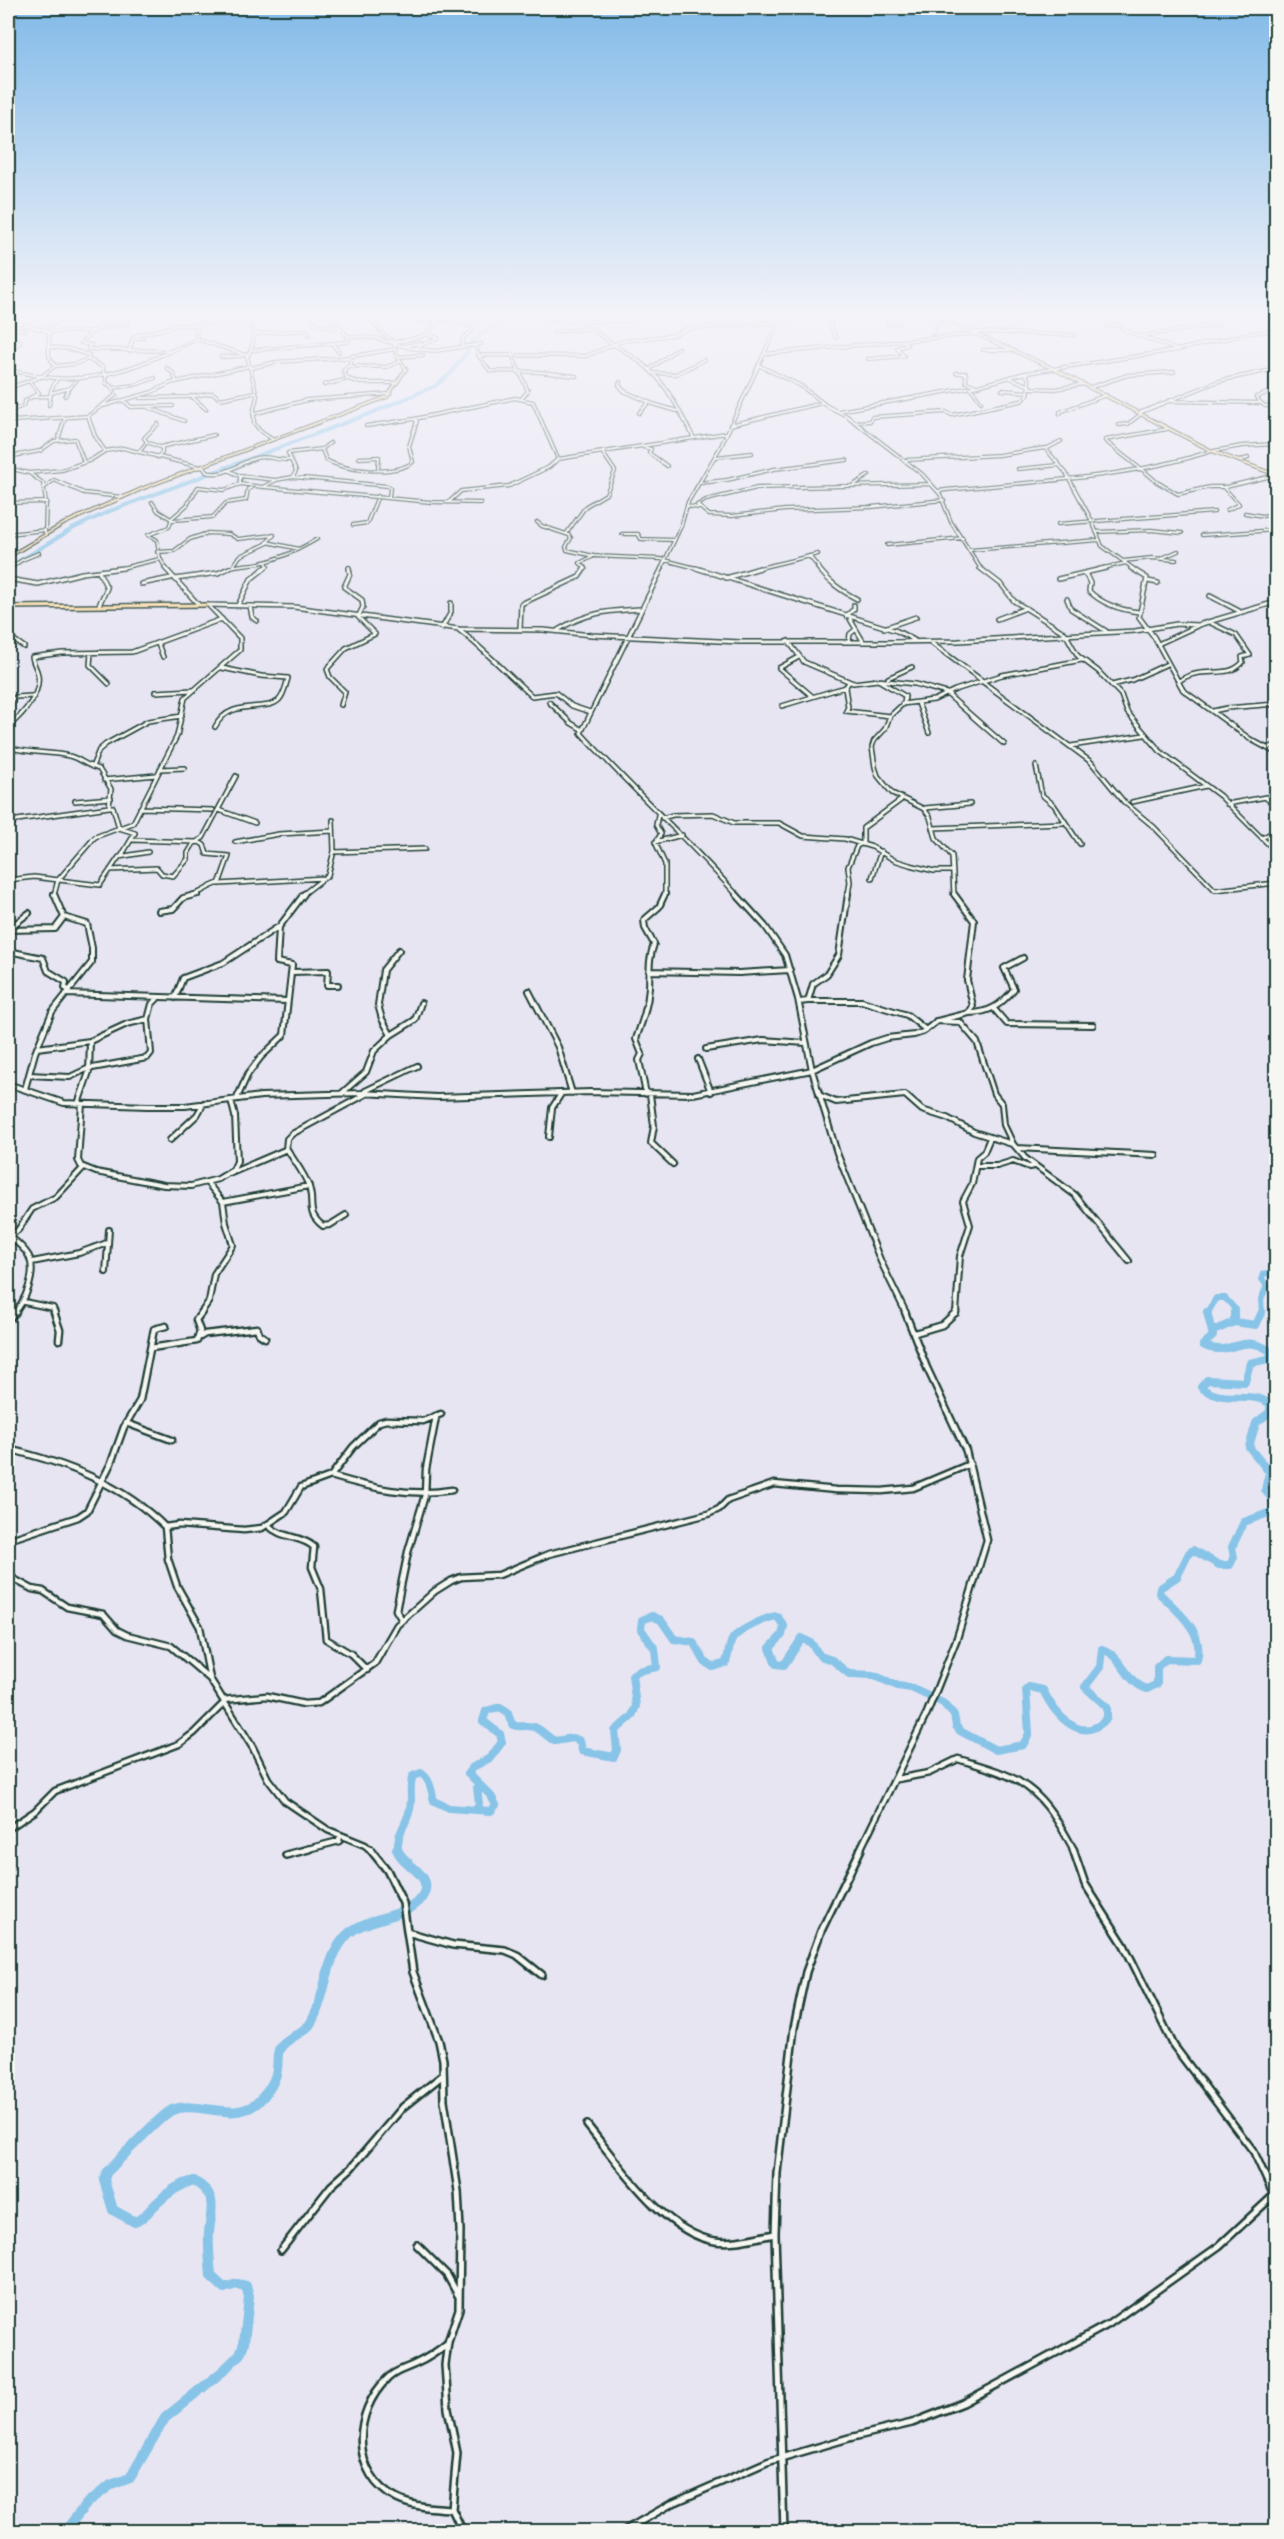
<svg xmlns="http://www.w3.org/2000/svg" width="1284" height="2539" font-family="'Indie Flower',sans-serif">
<rect width="100%" height="100%" fill="#e7e5f2"/>
<filter id="ink" filterUnits="userSpaceOnUse"><feTurbulence type="fractalNoise" baseFrequency=".0167" numOctaves="2"/><feDisplacementMap in="SourceGraphic" scale="12" xChannelSelector="R" yChannelSelector="G"/><feConvolveMatrix kernelMatrix="1 2 1 2 8 2 1 2 1" color-interpolation-filters="sRGB"/></filter>
<g filter="url(#ink)">
<g fill="none" stroke-linecap="round" stroke-linejoin="round">
<!-- river-far3 -->
<path stroke="#87c4e7" stroke-width="4" d="M8,568l64,-39 38,-18 264,-99 61,-26 15,-12 18,-23 3,-9 37,-27"/>
<!-- river-far2 -->
<path stroke="#87c4e7" stroke-width="6" d="M1208,1313l8,-15h9l10,11 -1,4
M1262,1313l-1,-14 6,-13 -5,-7 1,-5 4,-1 9,4"/>
<!-- river-far1 -->
<path stroke="#87c4e7" stroke-width="8" d="M1234,1312v10l22,3 6,-13
M1213,1331l21,-9
M475,1810l4,-6 -2,-17
M398,1850c-2,-16 9,-26 12,-41 3,-11 -2,-22 3,-33l8,-3c10,7 10,17 13,28l15,7 42,3 5,-6 -5,-9 -23,-23 5,-6 17,-9 12,-16 -2,-8 -17,-13 3,-10 14,-4 8,5c4,22 12,11 26,15 8,2 13,11 21,14l18,-3 7,3 2,10 32,6 3,-7 -2,-19 17,-15 4,-10 -4,-31 6,-4 19,-4 -2,-18 -14,-20 1,-9 10,-4 9,4 13,19 19,3 12,20 8,5 13,-4c2,-7 3,-17 6,-23 4,-9 35,-23 45,-24l7,10 -2,9 -12,13 6,16 8,1 18,-27 9,5 9,13 12,4 17,14 24,1 25,11 13,2 32,15 11,12 2,11 4,5 36,19 27,-5 6,-11 -3,-45 3,-2 14,3c12,25 39,57 64,28v-11l-22,-20 15,-20 2,-18c21,7 23,33 45,40l10,-5v-17l9,-8 31,1c8,-29 -20,-49 -38,-67l1,-5 17,-11 12,-24 4,-3 26,15h11l4,-8 -2,-10 12,-25 30,-11 -2,-12 -7,-9 4,-18 -20,-25 7,-24 14,-11v-8c-21,-15 -49,1 -69,-17l6,-7 38,2 5,-19 18,-4 3,-4 -1,-4c-29,-20 -41,8 -67,-6l10,-9 -6,-24"/>
<!-- river -->
<path stroke="#87c4e7" stroke-width="10" d="M64,2532l24,-30 23,-17 19,-7 35,-60 58,-47 17,-17 4,-11 5,-46 -3,-11 -9,-2 -13,4 -13,-12c-1,-14 -3,-30 -2,-44 2,-23 10,-36 -15,-51 -14,3 -27,12 -37,22 -8,7 -12,15 -22,19l-22,-12 -9,-30 2,-7c11,-11 56,-59 66,-63 26,-10 61,13 85,-7 9,-8 19,-22 20,-34 1,-7 0,-13 2,-19 6,-14 26,-15 33,-29 15,-27 12,-61 34,-85 18,-20 62,-17 76,-39 14,-23 -19,-30 -25,-48"/>
<!-- minor-far4 casing -->
<g stroke="#1f3d34" stroke-width="4.5">
<path id="minor-far4" d="M51,315l14,1
M100,315l-1,14 -6,2 -12,12 10,2 -3,4 81,2
M197,315l3,9 -4,9 1,6
M246,315c8,13 11,28 1,41l10,40 -3,13v14l6,8 12,8
M308,315l8,9 25,5
M330,315l17,21
M410,315c15,13 31,6 47,0
M580,315c18,25 48,35 70,55 20,19 31,45 44,68l32,-5
M1107,315l19,16 49,18
M63,318l45,-3
M447,318l26,9v3l-10,8 -1,7
M8,319l41,13v24l6,10
M781,319l51,-4 -2,10 6,13
M548,321h81
M200,324l48,-4
M887,324l12,-1 -8,-8
M1107,326l10,-1
M8,328l17,2
M44,329l20,-12
M99,329l29,-5
M49,332l44,-1
M554,332l38,-4
M974,332l100,3
M254,334l53,-4 2,5
M932,334l6,-10 8,-4
M347,336l28,2 35,10 25,3 46,-7
M1141,336l78,-11
M135,337l8,1
M8,338l13,3 -13,12
M394,342c15,-3 37,-3 42,-21
M332,344l7,8
M473,345l4,3 1,7 108,1 37,-15 51,-6 12,-6 92,-7
M405,346l16,-3
M50,347l19,2 20,6 -1,4 15,8 1,8
M415,348l23,-10 -10,-3
M253,350l95,-8v-5
M983,350h27
M129,351l4,-13 5,-3 40,-10h22
M764,354l211,-20
M478,355l12,16 49,1 37,4
M512,355l16,36 -6,7
M221,357l21,-1
M348,357l3,6 -8,8 5,8 13,4h36
M397,357l26,-2
M868,359l36,-3 -7,-8 10,-3 -3,-3
M758,365l43,21 26,20 20,10 75,58 18,20 11,28 30,47
M55,366l20,-2 13,-5
M348,366l39,1 13,-6
M167,368l6,5 3,8
M251,368l25,-6 66,-4 53,-9
M8,370c15,3 31,7 46,8 52,4 97,-17 143,-39l51,17
M649,370l29,-22
M652,373l24,1 28,-14
M956,373h10v9l10,4
M1026,373l151,-23 74,-17 25,-3
M1010,378l20,8
M620,382l-1,3 5,6 25,11 -10,11
M324,385l24,-6
M1091,387l37,-12 46,-3
M8,388l33,-11 14,-11
M113,388l22,-3 20,-7
M971,388l10,14
M1030,388l25,1 29,-5
M1002,390l27,2
M51,393l19,-5 8,-10
M65,396l4,-7
M191,396l15,13
M31,397l20,-1
M140,398l49,-1 24,-4 7,6 35,-7
M124,401l7,6 42,-1
M1168,401l93,2 4,3h11
M1260,402l-4,-5 20,-7
M650,403l27,8
M49,405l2,-15 6,-11
M103,406l49,-14 19,-9 79,-17
M147,407l37,14
M839,411l139,-25 47,-13 4,7 -1,15 -7,6 -69,14 -6,-3 -74,5 -2,4 -16,1
M8,412l15,-6 2,-5 14,-8 -10,-12
M1139,413l80,-32 57,-12
M8,414l5,4 -5,4
M253,414l54,-14 83,-6
M1060,414v-2l46,-17
M88,416l7,20 10,15
M12,421l76,-5 28,-21 -5,-9 -5,-3v-8
M730,425l92,-22
M1119,425l9,-1 13,-10
M366,426l48,-7 101,-21 18,4 25,57
M58,440l7,-22
M1105,440l62,-11
M1061,441l-15,8 20,24 26,48 10,25 32,23
M1105,441l37,29
M147,442l15,6v5l-5,4
M160,447l54,-12
M643,447l8,2 -2,4 18,13
M322,449l4,11c19,11 69,16 87,2l-4,-16 8,-25 -3,-2
M1214,451l28,-5 34,-2
M139,452l8,-10 -3,-4 14,-14
M8,457l32,-6 14,-10 21,-2 9,23
M716,457l36,-4
M359,458l20,-1 -1,11
M905,460l94,-5 46,-7
M1239,461l9,-3
M8,468l21,5 14,10 3,19 -1,31
M1018,469l41,-4
M228,470l12,6v8
M1143,470l14,12 21,12 32,-7h16l50,-12
M29,473l33,-3 29,-10 14,-9 18,-3 81,20 2,4c19,6 32,-9 50,-14 11,-3 23,3 34,2
M240,476l35,4
M293,477l3,-6 -8,-18 34,-4 8,-6
M700,483l27,-3 47,-11 73,-9
M931,484l-174,4 -51,12 -9,5 12,10 23,1 53,-6 86,-3 73,-7
M852,486l17,-11
M45,487l9,-7 30,13 38,4
M265,487l166,15 50,1
M1224,488l15,16 -12,6
M938,491c93,-10 185,-11 274,-40
M152,502l6,9 13,8
M449,502l12,-11 48,-5 40,-19 9,-8 136,-21
M8,503l39,-1
M687,506l12,2
M1245,513l18,3 13,-3
M8,515v3
M173,520l40,-3 13,-14 20,-3 2,-11 3,-1
M537,522l5,4 27,9 2,3 -5,9 1,3 27,6 67,3 39,10
M1058,524l156,-12
M353,525l14,-2 11,-27
M1096,532l55,-2 31,3
M8,534l37,-4
M566,534l20,-28 20,-12 9,-23 -13,-19
M622,534h16l3,5 33,1
M1202,535l74,-5
M887,545l76,-7
M970,550l129,-10
M157,552l17,-1 16,-12 18,-6 21,1 9,5 36,-4 -7,7 32,7
M809,556l11,13
M1162,558l16,-7
M1123,561l29,-3 24,2
M234,565l6,-9 28,-13
M349,567v2
M9,569l13,-9 17,-7
M117,569l43,-10
M166,569l-6,-11 -3,-18 -9,-5 21,-8 3,-9 15,-13 11,-18 26,3 16,-6 23,3 13,-7 17,-3 95,9 2,2 -1,9
M226,569c13,-6 24,-3 38,-7 18,-4 36,-13 53,-23
M262,569l6,-3 -2,-4
M586,569l-6,-6 12,-6
M661,569l20,-43 7,-24 33,-56 61,-131
M755,569l63,-15
M1099,569l27,-6"/>
</g>
<!-- minor-far3 casing -->
<g stroke="#1f3d34" stroke-width="6">
<path id="minor-far3" d="M165,568l33,36
M662,568l-81,165c51,56 106,106 156,162
M696,568l201,63 17,9
M818,568c11,14 22,22 39,31
M980,568l22,17 12,16 51,32 13,23 20,15 23,24 6,17 33,39 60,45 56,56
M1131,568l16,10 -8,39 15,20 29,53 67,49 26,14
M8,570l3,-2
M99,572l8,16 -8,17
M1085,573l5,10 -1,8c13,13 32,19 50,21
M726,578l34,-10
M8,579l30,5 44,-11 41,-5
M175,579l43,-6 11,-5
M1058,579l48,-11
M1148,581l10,2
M141,584l30,-6
M1210,596l29,15
M1067,599l4,10 35,22
M207,605l87,2 165,22 84,1 49,5 148,7h148l70,-1 177,-10 42,-7 21,1 78,-23
M238,605l13,-26 14,-11
M250,606l2,11 5,4
M13,607l-3,30 14,10
M846,616l8,-7v-4
M850,619l13,22
M997,619l29,-11
M442,628l9,-16v-9
M884,628l32,-11
M520,629l1,-25 58,-27 6,-9
M459,630c26,20 48,44 73,66l24,-3 16,13 18,6
M558,630c29,-18 50,-19 83,-21
M788,641l16,21 49,21 25,-3 27,16 -1,7 -14,13 -5,13 -11,12 -2,6 3,20 3,9 14,17 32,16 6,8 6,21 16,18 2,39
M849,641l1,-7 5,-4
M930,642l54,40
M158,644l5,13
M1158,644l39,-18
M91,653l-1,12 19,19
M799,657l-20,11 33,28
M888,678l24,-11
M878,680l37,4 35,10
M1179,681c24,-17 48,0 64,-19l-1,-5 8,-2 -14,-20 -25,-12
M849,682l-4,6 3,19 -2,4 44,5
M983,682l108,80 33,40 30,25 61,63 61,-7
M1112,685l20,-5 35,-16
M155,692l38,-2
M948,695l56,49
M8,702l8,-5 16,-1
M549,702l22,21 10,6
M918,703l11,30
M902,704l32,-4 21,-10 47,-15 80,-15
M341,705l4,-13 -15,-15 -3,-8 19,-21 29,-14 -17,-17 5,-10 -1,-7 -18,-13 6,-13 -1,-6
M782,706l63,-19
M1213,711l14,-3 49,-4
M8,727c14,-12 33,-32 30,-52 -1,-7 -5,-11 -6,-18l30,-4 70,-1 90,-33
M215,727c15,-30 51,-14 64,-27 5,-5 7,-15 9,-22l-27,-2 -39,-8
M1071,746l73,-11
M8,747c20,7 41,4 61,9 10,2 17,10 30,13l12,20 -2,18
M1268,748l8,-3
M1036,766l6,29 12,10 26,39
M92,767l7,-17 7,-6 42,-23 34,-5
M160,769l25,-1
M104,780l52,-5
M1276,796l-10,2 10,8
M75,801l36,-3
M1132,802l74,-16
M1227,804l39,-7
M109,807h4l6,21 16,5 -13,22
M140,808l73,2
M925,808l45,-4
M219,810l36,13
M662,818l11,-3 40,-1 21,9h45l24,13 42,3 27,8 22,13 16,5 24,6h17
M8,826l9,-6 92,-13
M933,828l130,-5
M1262,838l14,-8
M132,840l64,2 7,-4 33,-62
M657,840l4,-6 -5,-9 2,-10
M235,842l44,-8 54,-3
M334,852l91,-3
M110,870l47,-2 5,6 11,2 15,-17v-6l6,-10 5,-1 5,3 3,9 22,2 -10,28 105,-6
M872,878l9,-27
M8,880l26,-3 66,8 19,-28 29,-5
M54,895l4,-15 37,-43 38,-14 44,-87 8,-38 55,-48v-12l-32,-33
M193,895c10,-3 16,-9 26,-12
M302,895l26,-20 6,-24 -1,-31
M665,895v-31l-10,-22 27,-7
M848,895l2,-13 -2,-15 9,-21 6,-3v-15l38,-28"/>
</g>
<!-- minor-far2 casing -->
<g stroke="#1f3d34" stroke-width="8">
<path id="minor-far2" d="M736,894l29,32 20,29 13,44 14,71 25,83 44,109 25,51
M159,911l14,-2 10,-11 15,-4
M8,929l21,-16
M8,930l47,-1 9,-12
M8,951l35,7 5,13 18,11 -1,6 4,2
M649,971l90,2 51,-3
M292,972l36,-1 -1,14h11
M529,991l29,56 14,46
M66,994l221,7
M175,998l8,-20 40,-15 55,-36
M808,1001h54l45,14 19,15
M799,1002l9,-1 5,-17 14,-10 12,-19 9,-61
M995,1010l12,14 86,1
M969,1013c21,0 32,-8 45,-24l-10,-21 19,-10
M936,1021l24,1 17,20 17,52 8,10 2,21 9,19 12,14 50,37 54,66
M391,1035l24,-15 6,-17
M37,1048l53,-7
M706,1049l57,-9 43,3
M698,1059l13,33
M29,1075l41,2 17,-8 60,-11 4,-5 -3,-34
M8,1084l56,19 83,3h38l76,-10 101,-3 75,4 153,-5 103,2 119,-24 59,-27 16,-5 27,-3 9,-3 14,-11 32,-8 4,-7 -6,-26 7,-59 -20,-27
M25,1089l10,-36 17,-41 40,-50v-14l-5,-24 -23,-7 -10,-23
M365,1091l52,-25
M342,1093l24,-21 8,-21 17,-16 -9,-16 -4,-14 5,-35 16,-20
M646,1094l-7,-34 3,-6 -6,-15c6,-17 12,-33 13,-52 1,-17 -1,-26 5,-43l-9,-16 -1,-8 15,-13 6,-13
M650,1094l4,32 -3,17 22,21
M819,1095l17,7 69,-7 17,15 25,8 27,14 38,12
M237,1098l11,-24 13,-17 23,-22 8,-70 -15,-3 2,-35 25,-33
M78,1104l11,-32 1,-31 37,-17 21,-5 4,-15 5,-5
M82,1104l-4,56 3,6 15,6 68,13 27,1 27,-7 15,-9 4,-9 -2,-45 -4,-16
M549,1137l3,-29 9,-14
M170,1140l27,-25 7,-12
M1017,1148l139,7
M286,1149l1,-10 5,-5 76,-41
M977,1166h20l16,-5 16,6 5,-1
M231,1173l56,-24c7,12 18,25 22,38 6,17 -4,25 14,39l7,-1 16,-10
M223,1202l86,-16
M8,1237l10,-7 14,-21 24,-12 27,-29
M11,1237c6,6 17,14 19,22 6,16 -5,43 -16,54
M32,1262l47,-9 28,-10
M106,1272l3,-42
M24,1302l29,6 2,5
M201,1313l8,-12 5,-27 19,-29 -7,-22 -3,-21 -15,-18
M956,1313l4,-57 10,-31 -7,-24 9,-17 5,-26 7,-6 6,-14"/>
</g>
<!-- minor-far1 casing -->
<g stroke="#1f3d34" stroke-width="9">
<path id="minor-far1" d="M54,1312l6,18 -1,10
M8,1320l8,-8
M915,1333l27,-8 14,-13
M200,1337l5,-3 52,-6 2,6 6,4
M151,1348l46,-7 3,-10 -4,-11 6,-8
M126,1423l46,17
M8,1449c58,14 114,35 157,78l3,32 9,27 23,41 10,52 43,69 15,31 17,22 43,29 37,15 6,5
M331,1476c40,12 79,21 121,14
M268,1525c13,14 33,10 46,22l-2,20 9,22 5,50 25,15 16,16
M165,1527l14,-2 65,5 18,-2 24,-16 15,-25 30,-11 22,-29 26,-25 7,-2 37,1 18,-7
M8,1540l70,-23 9,-6 24,-48 13,-36 16,-27 14,-71 12,-3
M8,1576l24,13 11,2 24,16 36,7 14,16 10,5 44,11 39,33
M402,1620l-6,-10 12,-58 17,-57 1,-26 10,-52
M223,1700l44,-4 37,8 15,-1 56,-40 22,-38 38,-34 16,-10 10,-4 38,-2 50,-21 159,-40 11,-5 9,-9 46,-16 62,6 46,1 31,-3 57,-24
M897,1779l32,-6 29,-14c23,7 49,13 69,28 21,15 35,41 47,63
M8,1829l27,-18 20,-20 124,-47 15,-11 30,-30
M304,1850l35,-9 1,-6
M860,1850l67,-137 30,-75 30,-98 -21,-89 -39,-83 -22,-56"/>
</g>
<!-- minor casing -->
<g stroke="#1f3d34" stroke-width="10">
<path id="minor" d="M370,1849l17,21 16,33 10,69 26,69 4,19 1,40 14,91 2,39 -1,79 -11,33 -3,23 3,44 9,44 -5,56 11,23
M1073,1849l12,35 39,61 50,101 80,106 22,48
M286,1855l23,-6
M407,1932l46,13 52,5 12,5 25,20
M587,2125c31,38 77,108 128,116 20,3 41,-4 60,-7
M417,2245l30,30 11,20
M281,2250l50,-64 20,-18 52,-61 40,-32
M448,2343c-10,8 -20,15 -31,20 -9,5 -21,7 -29,15 -36,34 -38,97 9,121 16,8 38,9 55,10
M622,2532l49,-28 96,-42 82,-24 63,-15 51,-20 146,-79 110,-78 54,-50
M784,2532l-9,-298 2,-61 17,-145 12,-56 15,-41 40,-82"/>
</g>
<!-- major-far1 casing -->
<g stroke="#1f3d34" stroke-width="4.5">
<path id="major-far1" d="M934,315l116,52 162,84 64,24
M8,557l57,-34 81,-36 241,-90 19,-28 -10,-15 -2,-12 -13,-10 -14,-17"/>
</g>
<!-- major casing -->
<g stroke="#1f3d34" stroke-width="6">
<path id="major" d="M8,607l199,-2"/>
</g>
<!-- minor-far4 -->
<use href="#minor-far4" stroke="#f6f6f2" stroke-width="2"/>
<!-- minor-far3 -->
<use href="#minor-far3" stroke="#f6f6f2" stroke-width="3"/>
<!-- minor-far2 -->
<use href="#minor-far2" stroke="#f6f6f2" stroke-width="4"/>
<!-- minor-far1 -->
<use href="#minor-far1" stroke="#f6f6f2" stroke-width="4.5"/>
<!-- minor -->
<use href="#minor" stroke="#f6f6f2" stroke-width="5"/>
<!-- major-far1 -->
<use href="#major-far1" stroke="#fbddab" stroke-width="2"/>
<!-- major -->
<use href="#major" stroke="#fbddab" stroke-width="3"/>
</g>
</g>
<!-- sky -->
<linearGradient id="sky" x2="0" y2="1"><stop stop-color="#81bae8"/><stop offset="0.47" stop-color="#f4f3f9"/><stop offset="1" stop-color="#f4f3f9" stop-opacity="0"/></linearGradient>
<rect width="1284" height="670" fill="url(#sky)"/>
<!-- margin -->
<rect width="1284" height="2539" fill="none" stroke="#f6f6f2" stroke-width="30"/>
<rect x="15" y="15" width="1254" height="2509" fill="none" stroke="#1f3d34" stroke-width="2" filter="url(#ink)"/>
</svg>
